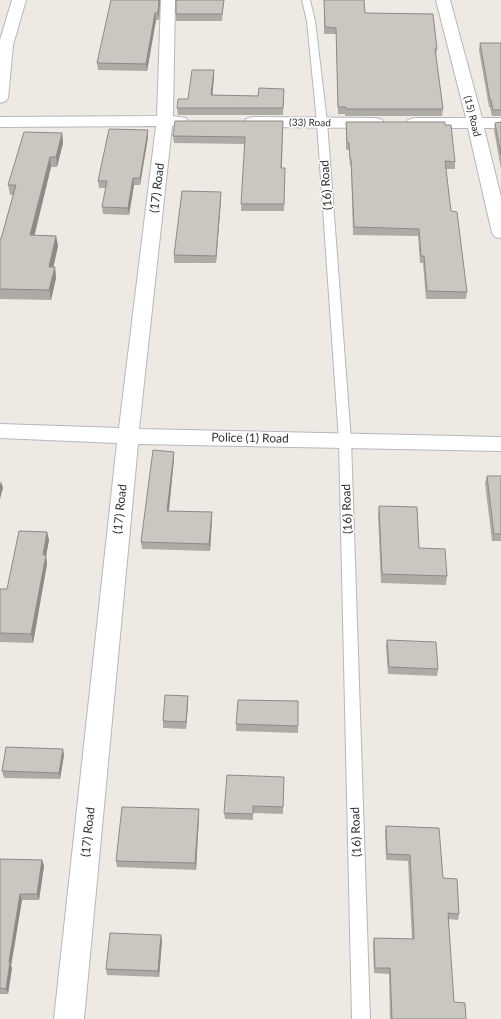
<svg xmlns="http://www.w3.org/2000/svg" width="501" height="1019" font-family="Lato,sans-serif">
<rect width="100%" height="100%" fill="#eee9e2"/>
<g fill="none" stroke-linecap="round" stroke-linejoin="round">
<!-- service casing -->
<g stroke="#b5b7c0" stroke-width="2">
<path id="service" d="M302,0h8l5,21 12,101 24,318 19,579h-18l-13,-579 -22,-318 -10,-101z"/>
</g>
<!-- minor casing -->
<g stroke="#b5b7c0" stroke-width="2">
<path id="minor" d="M161,0h14l-2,116 13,2 2,3 -2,3 -14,2 -33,303 362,8v14l-363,-7 -54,575h-30l63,-576 -117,-5v-14l119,4 37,-302 -156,1v-10l157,-1z
M436,0h14l32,118h19v10h-17l17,69v41l-6,-1 -3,-4 -24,-105h-54l-6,-2 -2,-3 2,-3 6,-2h52z
M252,117l124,1 6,2 2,3 -2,3 -6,2 -124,-1 -6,-2 -2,-3 2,-3z"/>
</g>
<!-- secondary casing -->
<g stroke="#b5b7c0" stroke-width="2">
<path id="secondary" d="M12,0h14l-13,45 -5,53 -2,3 -6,2v-63z"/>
</g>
<!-- service -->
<use href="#service" fill="#fff" fill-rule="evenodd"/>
<!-- minor -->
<use href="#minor" fill="#fff" fill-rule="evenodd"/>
<!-- secondary -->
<use href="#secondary" fill="#fff" fill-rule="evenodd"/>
</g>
<!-- wall -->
<path fill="#aeaba5" d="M160,0l-1,20h-3l-9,51 -49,-1 -1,-7z
M176,0h48l-2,21h-46z
M324,0l41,13 72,36 -1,6 7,54 -1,7h-97v-2h-7l-2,-80h-12z
M480,43h21v73h-9l-2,-9h-1l-10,-57z
M214,70v7l-2,18 46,1 26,-7 -1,26h-105l-1,-7 11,-9z
M283,121l-1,47h3l-1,43h-43l4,-67 -71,-1 -1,-7z
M346,122l99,3 10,37v7h-9l5,42 16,81 -1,7h-40l-3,-36h-3l-2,-27 -65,-1 -2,-69h-1l-1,-16h-3z
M501,122v47l-7,-39 1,-7z
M62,133l1,10 -6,24h-6l-17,68 22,1 2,10 -5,21h2l1,11 -5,22 -51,-1v-60h1l12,-44h-3l-2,-10z
M148,137l-8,48h-6l-5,30 -26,-1 -1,-7 4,-19h-7l-1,-7z
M221,192v7l-5,64h-42v-8z
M174,459l-5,52 43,1v7l-2,32 -68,-2 -1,-7z
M487,476h14v65h-9l-7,-58z
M379,506l68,70 -1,9 -65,-2 -3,-68z
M47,532l2,8 -3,16 1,8 -14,79 -33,-1v-53h7z
M387,640l51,29 -1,7 -49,-2 -2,-27z
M188,696v7l-2,26 -23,-1v-7z
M236,724l62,2v7l-62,-2z
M64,755l-4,24 -56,-1 -2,-7z
M284,777l-1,37 -30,-1v7l-28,-1 -1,-6z
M199,816l-3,54 -79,-3 -1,-6z
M386,826l57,52 16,36 -1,6 -10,-1 6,83 12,17h-76l-1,-45 -15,-1 -1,-30 1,-5 38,1 -4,-78 -22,-1 -1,-28z
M0,859l42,1 2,6 -5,34h-17l-11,66 1,2 -4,26h-8z
M162,941l-3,36 -52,-2 -1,-6z"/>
<!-- shaded-wall -->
<path fill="#8d8b86" d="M159,0h1l-1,20 -1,-7z
M155,13l1,7 -9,51 -1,-7z
M214,70v7l-2,25 -1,-7z
M148,130v7l-8,48v-7z
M62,133l1,10 -6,24 -1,-10z
M50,157l1,10 -19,79 -2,-11z
M133,178l1,7 -5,30 -1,-7z
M221,192v7l-5,64v-7z
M56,236l2,10 -7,32 -2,-11z
M55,267l1,11 -5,22 -2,-10z
M174,452v7l-6,59 -1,-7z
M1,481l2,7 -3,11v-14z
M212,512v7l-2,32 -1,-7z
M47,532l2,8 -3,16 1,8 -14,79 -2,-9 12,-79z
M188,696v7l-2,26v-7z
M63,749l1,6 -4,24 -1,-6z
M199,809v7l-3,54 -1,-7z
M42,860l2,6 -5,34 -2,-6z
M20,894l2,6 -11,66 1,2 -4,26 -2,-5 3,-27z
M161,935l1,6 -3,36 -1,-6z"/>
<!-- building -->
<path fill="#cac7c0" stroke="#8d8b86" d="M111,0h48l-1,13h-3l-9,51 -49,-1z
M176,0h48l-2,14h-46z
M324,0h40l1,13 68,1 4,35h-2l8,60h-97v-2h-8l-2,-79 -11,-1z
M480,43h21v67h-8l-2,-10h-1z
M192,70h22l-3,25 47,1 1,-8 25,1 -1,19h-106l1,-9h10z
M175,121h108l-2,47h4l-1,36h-43l4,-67 -72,-1z
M346,122h99v3h6l4,37 -10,-1 6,50 6,1 10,80 -40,-1 -3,-35h-3l-2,-27 -65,-2 -3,-68h-1l-1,-16h-2z
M501,122v33l-6,-32z
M109,129l39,1 -8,48h-7l-5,30 -26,-1 5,-26h-9z
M24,132l38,1 -6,24h-6l-20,78 26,1 -7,31h6l-6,23 -49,-1v-50h1l15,-54h-8z
M182,191l39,1 -5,64 -42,-1z
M153,450l21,2 -7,59 45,1 -3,32 -68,-2z
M487,476h14v58h-7z
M379,506l38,1 2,41 26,1 2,27 -65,-2z
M19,531l28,1 -4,23h3l-15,79 -31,-1v-44h7z
M387,640l49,2 2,27 -49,-2z
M165,695l23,1 -2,26 -23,-1z
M238,700l60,1v25l-62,-2z
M6,747l57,2 -4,24 -57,-2z
M227,775l57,2 -1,30 -30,-1v8l-29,-1z
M122,807l77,2 -4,54 -79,-2z
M386,826l53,2 4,50 14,1 2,35 -11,-1 6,89 11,1 1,16h-74l-2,-51h-15l-1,-30 40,1 -4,-84 -23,-1z
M0,859l42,1 -5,34h-17l-11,68h1l-4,27 -6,-1z
M110,933l51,2 -3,36 -52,-2z"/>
<g text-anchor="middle" stroke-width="3" stroke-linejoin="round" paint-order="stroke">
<!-- far-street labels -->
<g font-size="10" fill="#2e2e2e" stroke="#fff">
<text transform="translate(473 116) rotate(76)" y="4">(15) Road</text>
<text transform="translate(310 122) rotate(1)" y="4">(33) Road</text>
</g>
<!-- street labels -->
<g font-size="12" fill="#2e2e2e" stroke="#fff">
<text transform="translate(326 185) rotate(-94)" y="4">(16) Road</text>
<text transform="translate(157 188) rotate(-83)" y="4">(17) Road</text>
<text transform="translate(250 438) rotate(1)" y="4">Police (1) Road</text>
<text transform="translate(120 509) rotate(-84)" y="4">(17) Road</text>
<text transform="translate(347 509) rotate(-92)" y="4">(16) Road</text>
<text transform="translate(88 832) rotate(-84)" y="4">(17) Road</text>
<text transform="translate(356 832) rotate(-92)" y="4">(16) Road</text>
</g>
</g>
</svg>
